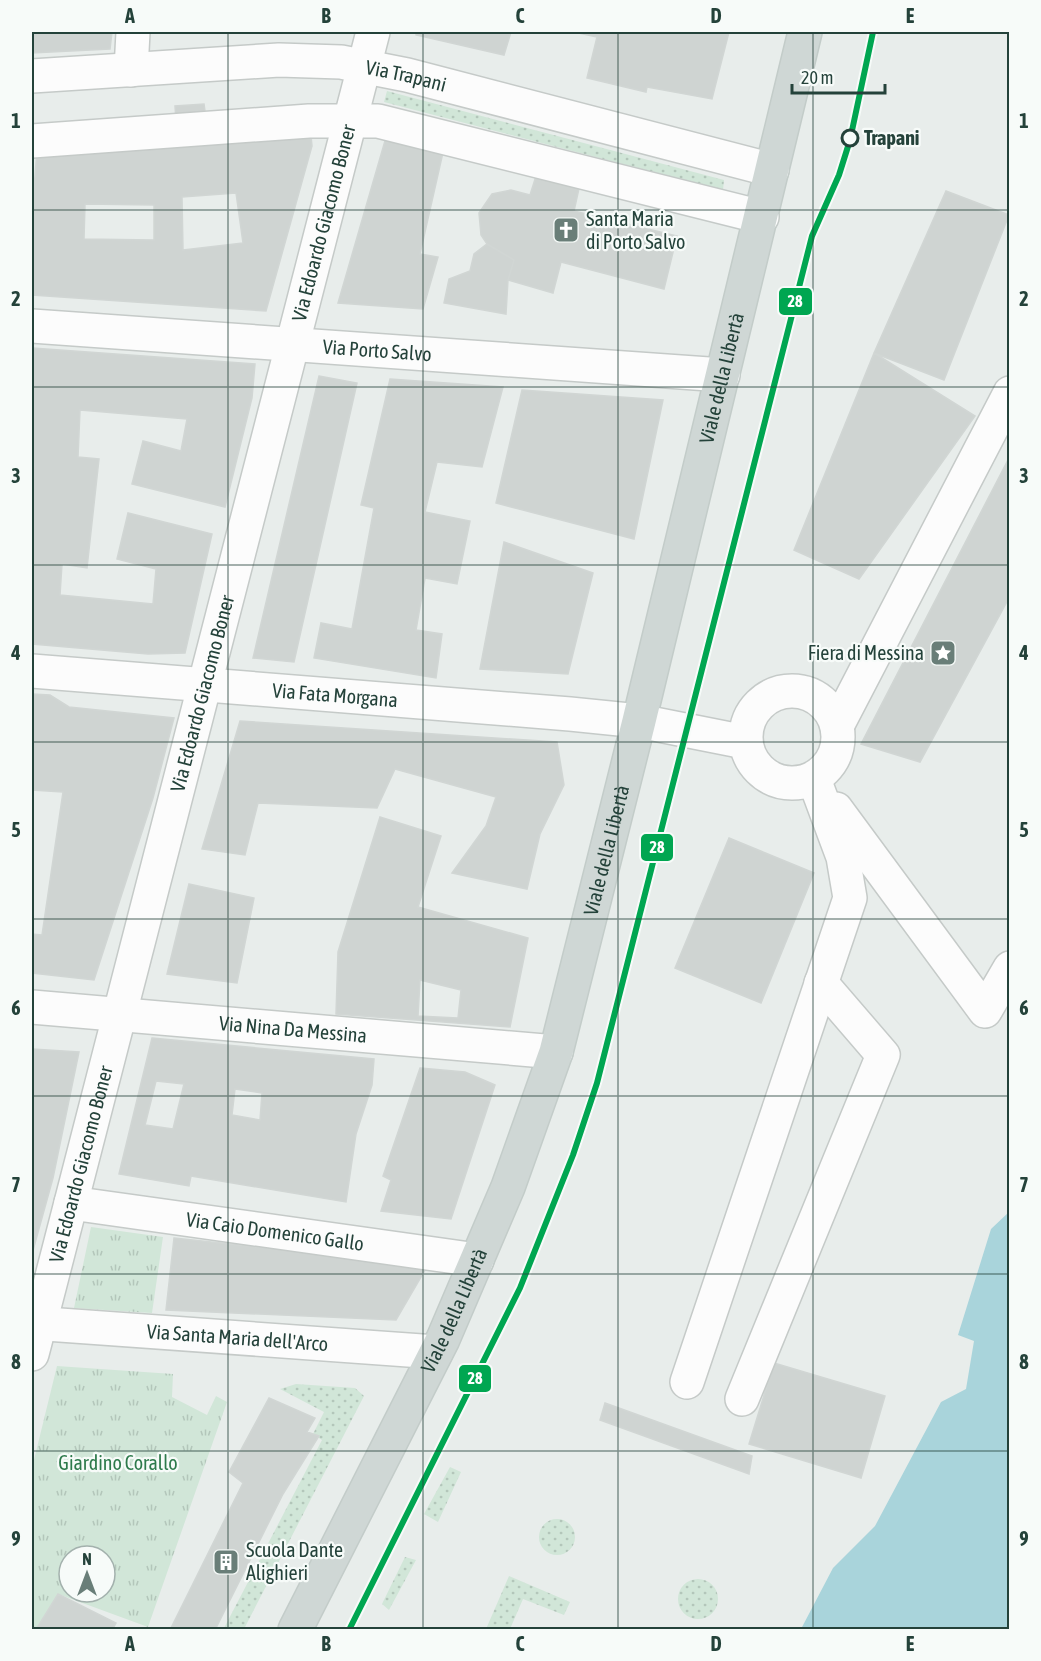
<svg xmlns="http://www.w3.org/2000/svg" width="1041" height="1661" font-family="'Asap Condensed',sans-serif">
<defs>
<pattern id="grass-dots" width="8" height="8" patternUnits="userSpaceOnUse" patternTransform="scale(1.5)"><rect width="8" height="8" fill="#d1e6d8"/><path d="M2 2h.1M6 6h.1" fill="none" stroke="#b3c6ba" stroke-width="1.8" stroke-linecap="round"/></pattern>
<pattern id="park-tufts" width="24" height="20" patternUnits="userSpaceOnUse" patternTransform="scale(1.5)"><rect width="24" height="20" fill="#d1e6d8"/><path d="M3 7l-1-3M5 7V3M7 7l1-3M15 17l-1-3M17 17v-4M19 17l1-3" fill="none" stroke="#b3c6ba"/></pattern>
</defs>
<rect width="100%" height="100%" fill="#e8edeb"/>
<!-- grass -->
<path fill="url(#grass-dots)" d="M387,91l337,89 -1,10 -339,-88z
M296,1384l59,4 9,8 -120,233 -21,1 99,-190 -9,-6 11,-22 -44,-23z
M450,1467l11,5 -23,50 -14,-8z
M539 1537a18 18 0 1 1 36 0a18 18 0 1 1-36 0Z
M405,1557l11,3 -27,50 -7,-6z
M509,1576l61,26 -6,13 -41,-16 -13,30h-24z
M678 1599a20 20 0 1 1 40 0a20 20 0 1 1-40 0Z"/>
<!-- park -->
<path fill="url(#park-tufts)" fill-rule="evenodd" d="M91,1227l72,10 -11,76 -78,-5z
M57,1366l116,8 -1,23 35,18 9,-19 11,6 -79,225 -90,-33 -21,34 -5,-2v-158zM69,1556h36v36h-36z"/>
<!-- water -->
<path fill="#a9d4db" d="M1009,1212v417h-208l32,-61 42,-42 66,-124 25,-13 8,-48 -16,-6 33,-106z"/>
<!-- building -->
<path fill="#cfd4d2" stroke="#d1d6d4" stroke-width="1.5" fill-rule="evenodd" d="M32,32h80l-2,17 -78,4z
M416,32h95l-7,23 -88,-20z
M574,32h155l-17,67 -65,-12 -1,5 -59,-14 10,-41z
M204,104l2,14 -30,2 -1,-14z
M310,126l2,20 -46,165 -234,-16v-81l5,-64zM236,193l7,50 -60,7 -1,-53zM85,204l69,1v35l-70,-1z
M387,134l57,14 -24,106 18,3 -15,52 -85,-6z
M537,173l43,11 -6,27 103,25 -13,53 -103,-27 -8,31 -45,-13 6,-20 -27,-16 -6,-9 -2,-22 13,-19 19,-4 19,5z
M946,191l63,24 -65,165 -70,-27z
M487,244l27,16 -6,20 -2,34 -62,-11 5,-24 21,-8 4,-17z
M32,348l223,16 -3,34 -27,109 -93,-23 11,-43 38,10 6,-32 -107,-9 -2,47 21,2 -12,109 -25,-4 -2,31 93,9 3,-35 -39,-10 11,-46 84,21 -27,119 -37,1 -116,-10v-156l2,-24 -2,-1z
M874,353l101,63 -116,163 -65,-29z
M319,376l38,7 -63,279 -41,-4z
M390,379l113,8 -21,80 -45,-5 -12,50 45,9 -13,63 -32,-6 -9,52 26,4 -6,44 -122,-20 7,-35 31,6 22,-121 -13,-3z
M522,390l141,10 -29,139 -138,-36z
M1010,456v140l-90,166 -59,-18z
M504,542l89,31 -25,101 -88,-5z
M32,694l18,1 19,12 105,11 -21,80 -59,182 -62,-7v-39l10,1 21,-143 -31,-2z
M240,721l317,21 7,43 -24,49 -13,55 -75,-16 34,-47 10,-29 -101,-28 -18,39 -119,-5 -13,52 -43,-6z
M380,817l61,19 -23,71 110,31 -18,89 -174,-13 2,-62zM420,980l41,10 -3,28 -40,-2z
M729,838l85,35 -53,130 -86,-35z
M189,884l65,14 -17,85 -70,-9z
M152,1038l222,21 -2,26 -16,49 -10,68 -155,-26 -2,10 -70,-12zM156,1081l28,3 -11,45 -28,-4zM235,1089l27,4 -2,27 -28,-5z
M32,1049l47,3 -26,126 -21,76z
M420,1068l45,4 30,13 -44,134 -70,-8 10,-31 -8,-4z
M174,1238l254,27 -32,55 -230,-10z
M774,1363l111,33 -24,82 -112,-34z
M269,1398l46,20 -8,14 12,4 -36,58 -68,136h-45l73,-147 -14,-11z
M605,1403l147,53 -3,18 -149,-54z
M58,1594l58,29 -4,7h-80v-3l5,1z"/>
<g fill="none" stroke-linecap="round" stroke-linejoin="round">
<!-- minor casing -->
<g stroke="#c5cac8" stroke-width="36">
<g id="minor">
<path d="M131,70l2,-38"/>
<path id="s1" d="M32,76l247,-16 62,2 66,13 365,95"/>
<path d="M32,141l277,-20h69l384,96"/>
<path id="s2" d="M32,326l691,49"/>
<path id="s3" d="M32,671l538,43 69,7 106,21"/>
<circle cx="792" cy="737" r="46"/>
<path d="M837,726l173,-333"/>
<path d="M836,809l149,202 25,-43"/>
<path id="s4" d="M32,1007l524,45"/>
<path id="s5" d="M71,1203l406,57"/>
<path id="s6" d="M32,1323l404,29"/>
<path id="s7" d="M32,1354l341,-1322"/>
<path d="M687,1382l163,-484 -7,-41 -29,-78"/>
<path d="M742,1399l141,-344 -62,-72"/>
</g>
</g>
<!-- major casing -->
<g stroke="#c3ccc9" stroke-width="36">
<g id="major">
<path id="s8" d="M295,1630l148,-291 65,-152 48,-135 83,-331 166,-689"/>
</g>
</g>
<!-- minor -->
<use href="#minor" stroke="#fcfcfc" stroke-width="33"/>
<!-- major -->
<use href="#major" stroke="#cfd7d5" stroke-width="33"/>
<!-- tram-1 casing -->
<g stroke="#f7fbf9" stroke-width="10">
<path id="tram-1" d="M349,1630l171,-342 53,-133 24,-72 215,-847 27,-61 11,-35 23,-108"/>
</g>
<!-- tram-1 -->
<use href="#tram-1" stroke="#00a651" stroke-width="6"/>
</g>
<!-- grid -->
<path fill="none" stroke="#24423a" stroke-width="1.5" stroke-opacity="0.55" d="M228,32v1598M423,32v1598M618,32v1598M813,32v1598M32,210h978M32,387h978M32,565h978M32,742h978M32,919h978M32,1096h978M32,1274h978M32,1451h978"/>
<!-- icons -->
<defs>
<g id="church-square" transform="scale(1.35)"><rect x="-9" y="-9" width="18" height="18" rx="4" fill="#697e78" stroke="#f7fbf9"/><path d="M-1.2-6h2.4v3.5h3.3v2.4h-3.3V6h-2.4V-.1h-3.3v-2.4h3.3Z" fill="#fff"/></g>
<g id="sight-square" transform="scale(1.35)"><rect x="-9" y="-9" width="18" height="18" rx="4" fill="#697e78" stroke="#f7fbf9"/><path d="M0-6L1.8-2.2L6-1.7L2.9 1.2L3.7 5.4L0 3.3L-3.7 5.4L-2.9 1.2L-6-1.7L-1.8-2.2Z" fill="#fff"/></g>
<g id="building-square" transform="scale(1.35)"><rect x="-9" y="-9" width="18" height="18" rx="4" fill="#697e78" stroke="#f7fbf9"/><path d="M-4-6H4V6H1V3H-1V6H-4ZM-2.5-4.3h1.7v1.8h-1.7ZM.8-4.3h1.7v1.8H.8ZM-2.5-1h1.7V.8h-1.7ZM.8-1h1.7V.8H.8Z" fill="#fff"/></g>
</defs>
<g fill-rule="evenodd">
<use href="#church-square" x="566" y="230"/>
<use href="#sight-square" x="943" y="653"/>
<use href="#building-square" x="226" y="1562"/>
</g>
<!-- markers -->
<circle fill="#f7fbf9" stroke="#24423a" stroke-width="3" cx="850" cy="138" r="8"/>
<g text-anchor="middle" stroke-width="4.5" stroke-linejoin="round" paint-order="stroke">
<!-- street labels -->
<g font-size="20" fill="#24423a" stroke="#f7fbf9">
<text dy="7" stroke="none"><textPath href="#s1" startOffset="376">Via Trapani</textPath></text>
<text dy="7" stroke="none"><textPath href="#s7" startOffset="1168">Via Edoardo Giacomo Boner</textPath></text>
<text dy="7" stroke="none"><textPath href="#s2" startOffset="346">Via Porto Salvo</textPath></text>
<text dy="7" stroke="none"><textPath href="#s8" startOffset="1329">Viale della Libertà</textPath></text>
<text dy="7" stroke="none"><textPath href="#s7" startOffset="682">Via Edoardo Giacomo Boner</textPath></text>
<text dy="7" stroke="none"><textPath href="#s3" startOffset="304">Via Fata Morgana</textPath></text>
<text dy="7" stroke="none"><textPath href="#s8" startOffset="843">Viale della Libertà</textPath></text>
<text dy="7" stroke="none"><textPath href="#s4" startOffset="262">Via Nina Da Messina</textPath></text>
<text dy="7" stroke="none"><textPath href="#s7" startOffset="196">Via Edoardo Giacomo Boner</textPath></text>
<text dy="7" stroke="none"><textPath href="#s5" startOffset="206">Via Caio Domenico Gallo</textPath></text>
<text dy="7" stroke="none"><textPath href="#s8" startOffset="357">Viale della Libertà</textPath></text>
<text dy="7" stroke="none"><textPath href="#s6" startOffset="206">Via Santa Maria dell'Arco</textPath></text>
</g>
<!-- stop labels -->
<g font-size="20" font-weight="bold" fill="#24423a" stroke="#f7fbf9" text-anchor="start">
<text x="864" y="145">Trapani</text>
</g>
<!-- poi labels -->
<g font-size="20" fill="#24423a" stroke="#f7fbf9" text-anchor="start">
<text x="586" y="226">Santa Maria<tspan x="586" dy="23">di Porto Salvo</tspan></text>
<text x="924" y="660" text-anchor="end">Fiera di Messina</text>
<text x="246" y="1557">Scuola Dante<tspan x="246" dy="23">Alighieri</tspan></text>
</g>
<!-- park labels -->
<g font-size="20" fill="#2d7a4b" stroke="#f7fbf9">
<text x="118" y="1470">Giardino Corallo</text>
</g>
</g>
<g stroke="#f7fbf9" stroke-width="2">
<rect x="778" y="287" width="35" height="29" rx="6" fill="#00a651"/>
<rect x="640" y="833" width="34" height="29" rx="6" fill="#00a651"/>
<rect x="458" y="1364" width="34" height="29" rx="6" fill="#00a651"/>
</g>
<g font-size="16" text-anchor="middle" font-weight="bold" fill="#fff">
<text x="795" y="307">28</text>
<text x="657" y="853">28</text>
<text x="475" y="1384">28</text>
</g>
<!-- border -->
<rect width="1041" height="1661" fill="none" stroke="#f7fbf9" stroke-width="66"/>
<!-- north arrow -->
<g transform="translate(87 1574)"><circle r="28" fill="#f7fbf9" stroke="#a3b1ad" stroke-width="1.5"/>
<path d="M0-4.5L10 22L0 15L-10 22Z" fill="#697e78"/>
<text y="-9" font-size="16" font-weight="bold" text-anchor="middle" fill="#24423a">N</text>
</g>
<!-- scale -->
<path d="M792 84v9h93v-9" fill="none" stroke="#24423a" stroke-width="3"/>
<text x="801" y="84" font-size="18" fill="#24423a" stroke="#f7fbf9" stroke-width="4.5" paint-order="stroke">20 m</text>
<rect x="33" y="33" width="975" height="1595" fill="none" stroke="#24423a" stroke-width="2"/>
<g font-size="20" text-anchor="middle" font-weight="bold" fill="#24423a">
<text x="130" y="23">A</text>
<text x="326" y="23">B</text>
<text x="520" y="23">C</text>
<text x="716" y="23">D</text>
<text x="910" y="23">E</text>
<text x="16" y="128">1</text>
<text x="1024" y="128">1</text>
<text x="16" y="306">2</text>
<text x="1024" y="306">2</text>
<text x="16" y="483">3</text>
<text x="1024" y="483">3</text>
<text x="16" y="660">4</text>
<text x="1024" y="660">4</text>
<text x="16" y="837">5</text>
<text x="1024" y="837">5</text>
<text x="16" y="1015">6</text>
<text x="1024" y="1015">6</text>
<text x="16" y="1192">7</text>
<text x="1024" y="1192">7</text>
<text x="16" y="1369">8</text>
<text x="1024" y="1369">8</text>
<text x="16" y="1546">9</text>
<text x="1024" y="1546">9</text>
<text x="130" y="1651">A</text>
<text x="326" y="1651">B</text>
<text x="520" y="1651">C</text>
<text x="716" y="1651">D</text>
<text x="910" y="1651">E</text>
</g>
</svg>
